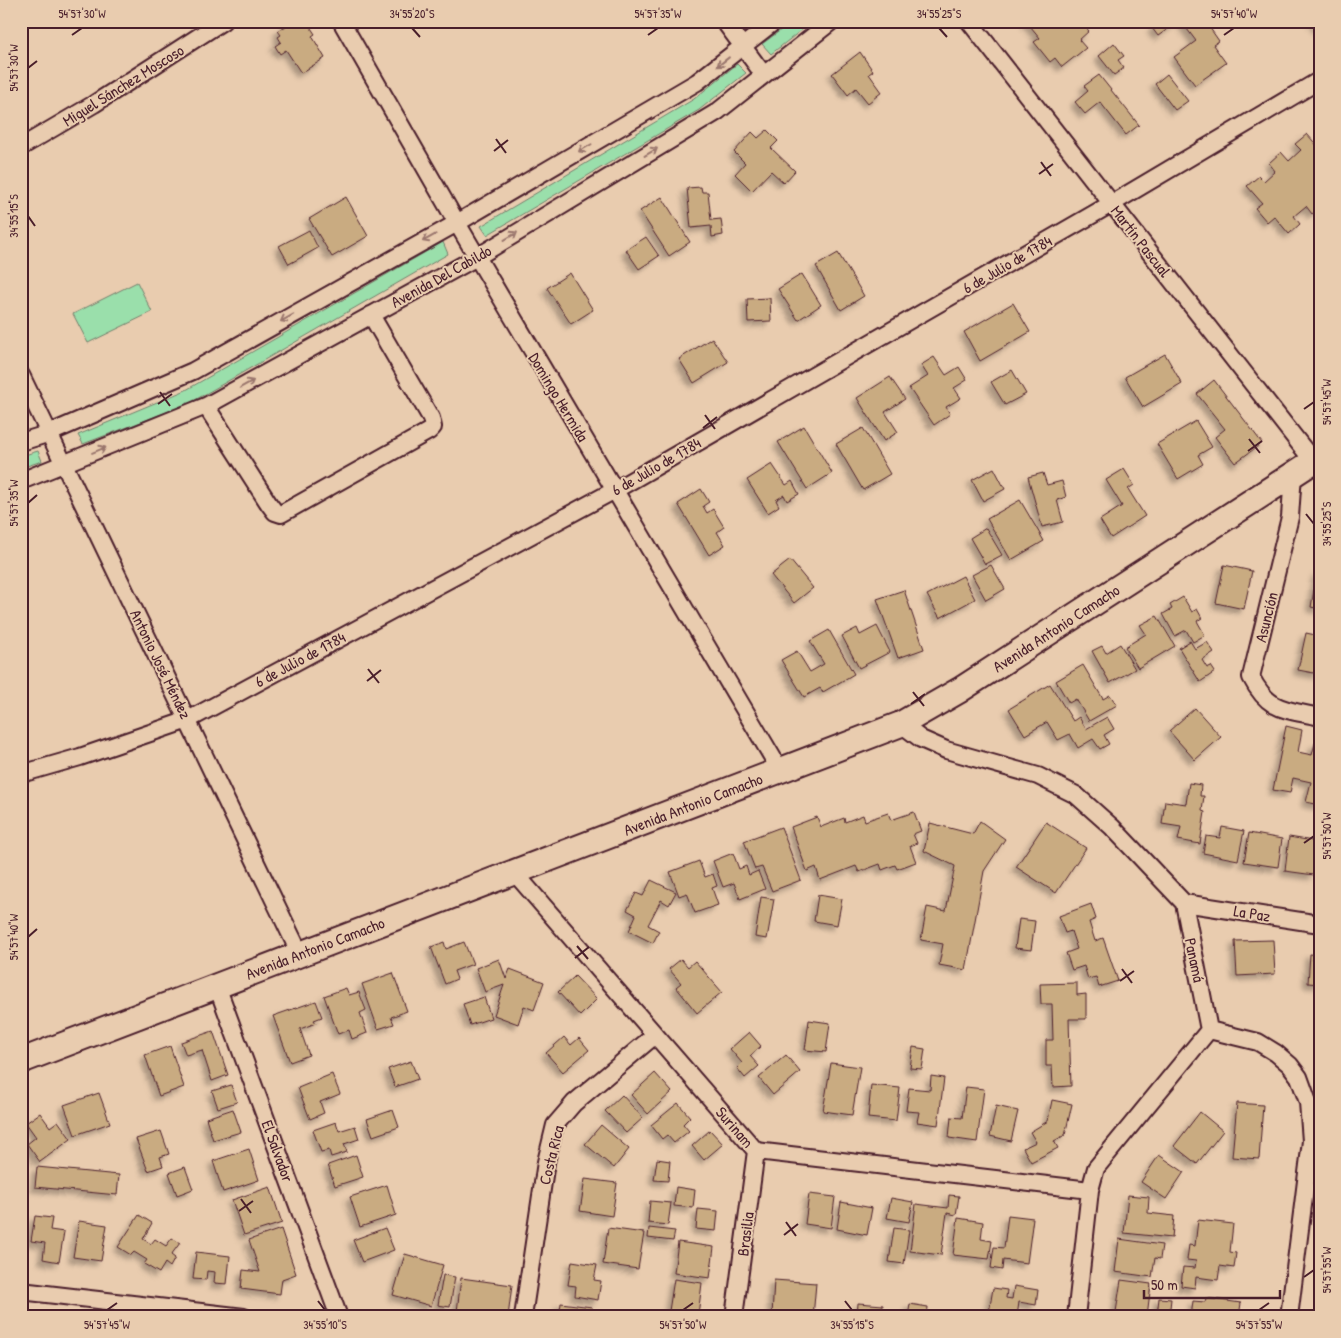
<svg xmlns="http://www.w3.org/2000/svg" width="1341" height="1338" font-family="'Patrick Hand',sans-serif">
<defs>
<filter id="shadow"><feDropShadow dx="-4.5" dy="4.5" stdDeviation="2.5" flood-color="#0004"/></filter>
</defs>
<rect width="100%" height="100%" fill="#e9ccaf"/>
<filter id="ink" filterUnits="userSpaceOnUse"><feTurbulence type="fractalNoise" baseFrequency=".02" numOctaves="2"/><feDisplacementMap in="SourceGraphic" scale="10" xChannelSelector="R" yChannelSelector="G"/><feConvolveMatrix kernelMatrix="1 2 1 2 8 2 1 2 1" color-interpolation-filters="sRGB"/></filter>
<g filter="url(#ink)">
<!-- green -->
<path fill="#9adfab" stroke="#727f6b" d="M793,21h20l-42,33 -9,-10z
M737,64l9,9 -47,37 -212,125 -6,-9 213,-127z
M443,242l5,12 -260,150 -105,40 -5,-9 108,-45z
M137,282l15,30 -64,31 -15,-29z
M38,451l4,10 -21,7v-12z"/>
<!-- building -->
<path fill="#c9ab81" stroke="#4a1f2b" filter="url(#shadow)" d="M288,21h11l2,4 6,-3 8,12 -3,2 13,22 -24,15 -15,-23 -6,4 -5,-8 6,-4 -3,-5 3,-2 -3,-4 8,-5 -1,-3z
M1026,21h61l-4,3 6,7 -10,9 7,8 -24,19 -7,-9 -5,4 -16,-20 6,-4z
M1161,21h18l-21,15 -6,-8z
M1181,21h24l14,20 -6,4 13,18 -31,22 -21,-28 22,-16z
M1313,21h7v10z
M1114,43l10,13 -6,4 6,8 -10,7 -15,-19z
M860,52l13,19 -4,3 13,18 -14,11 -12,-15 -8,7 -16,-21z
M1167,74l21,27 -13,9 -20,-26z
M1099,75l40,50 -13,10 -26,-33 -15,12 -10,-12 13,-11 -4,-5z
M767,130l11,11 -7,7 24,23 -11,12 -13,-12 -19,20 -17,-17 10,-11 -11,-11 18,-20 6,6z
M1307,134l13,15v59l-8,6 -6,-8 -12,10 6,8 -11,10 -15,-18 -7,6 -12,-14 7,-5 -15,-17 12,-10 5,5 11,-10 -6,-8 12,-11 8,9 12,-11 -6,-6z
M701,187l1,5h6l3,28 10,-1 2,16 -11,2 -1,-11 -20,2 -4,-40z
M346,197l22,39 -36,21 -23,-38z
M662,197l28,45 -21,14 -29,-45z
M309,230l9,18 -29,16 -10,-18z
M646,237l13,19 -20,13 -13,-19z
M838,253l26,43 -23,14 -25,-44z
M570,273l23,37 -22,14 -24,-36z
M802,274l19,31 -23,15 -20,-31z
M770,298l1,23 -23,1 -1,-23z
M1013,303l17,29 -50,29 -16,-29z
M712,338l16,24 -34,21 -15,-24z
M1165,354l17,30 -39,23 -18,-30z
M934,357l12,18 13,-8 8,13 -13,8 7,10 -15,9 4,7 -16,11 -25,-37 19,-12 -7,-11z
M1012,370l14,24 -21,11 -14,-23z
M890,377l15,22 -20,13 13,20 -14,9 -27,-43z
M1214,380l48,63 -27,20 -20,-26 10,-8 -28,-35z
M1196,421l16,26 -14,8 5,9 -25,15 -21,-35z
M804,426l28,47 -25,16 -29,-47z
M863,428l27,46 -27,16 -27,-46z
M772,464l14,21 6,-4 7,13 -12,7 -3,-6 -8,5 3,6 -11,7 -21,-33z
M994,468l11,21 -22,12 -11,-21z
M1124,469l10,16 -6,4 17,27 -34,22 -11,-18 22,-14 -16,-26z
M1043,473l4,12 15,-4 4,16 -9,3 6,22 -21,5 -14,-50z
M701,489l8,13 -6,4 4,7 6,-4 11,18 -7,5 8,13 -16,10 -31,-51z
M1020,500l24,41 -33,19 -24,-41z
M986,528l16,27 -17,9 -15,-26z
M790,560l23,28 -19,15 -23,-28z
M991,565l14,24 -19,11 -14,-25z
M1224,565l28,6 -8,38 -28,-6z
M1317,572h3v37l-9,-2z
M963,576l12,23 -35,19 -13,-23z
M904,590l20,59 -26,9 -21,-59z
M1183,597l9,15 5,-3 5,9 -5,3 8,14 -12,7 -7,-12 -11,6 -12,-22 9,-5 -2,-4z
M1157,616l18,30 -37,22 -13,-21 21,-13 -6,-9z
M877,626l13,26 -31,16 -17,-32 15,-8 3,7z
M829,630l25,44 -31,18 -3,-4 -16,9 -23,-37 16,-9 13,21 14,-8 -14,-23z
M1306,633l14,3 -1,38 -21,-4z
M1190,641l5,8 12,-7 7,10 -12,8 5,8 4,-2 4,6 -15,10 -21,-34z
M1120,644l15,25 -25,14 -18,-32 10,-5 4,7z
M1083,665l20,34 7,-4 7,10 -28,16 -13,-22 -7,4 -13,-22z
M1050,684l23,37 6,-4 7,12 21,-12 7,12 -10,6 5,9 -9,5 -7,-10 -15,9 -8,-14 -12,6 -11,-18 -22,13 -16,-26z
M1195,708l26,29 -26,23 -26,-29z
M1286,726l16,4 -4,22 14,3 3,-12 5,1v61l-14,-3 5,-20 -18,-4 -3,15 -17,-3z
M1189,783l12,2 -1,11h4l-2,15 3,1 -5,32 -22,-4 3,-13 -19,-3 3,-23 21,3z
M914,812l7,19 -8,3 4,9 -7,3 6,16 -19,7 -2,-4 -13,5 -2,-6 -21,8 -3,-6 -36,14 -4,-13 -9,4 -16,-44 26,-10 4,10 23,-9 1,4 18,-7 2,6 23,-8 3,7z
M980,821l25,18 -21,32 -18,99 -27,-5 4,-21 -22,-4 6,-33 19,4 9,-45 -31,-15 6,-28 43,11z
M1046,822l40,26 -30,45 -40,-26z
M781,827l20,53 -29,11 -10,-24 -7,2 -11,-28z
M1222,827l22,4 -6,29 -35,-7 3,-17 14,2z
M1249,833l33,6 -4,28 -34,-5z
M1289,837l30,5 -5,33 -29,-4z
M733,853l6,16 7,-3 3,9 9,-4 7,18 -25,10 -6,-16 -11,4 -10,-26z
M699,861l6,16 8,-3 4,12 -5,2 6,17 -23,8 -8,-20 -8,3 -9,-24z
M651,880l25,12 -7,13 -8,-5 -13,25 11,6 -6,12 -24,-12 7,-16 -9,-5 9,-17 7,3z
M818,895l24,4 -5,26 -23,-4z
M761,897l13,2 -7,40 -12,-2z
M1091,904l5,15 -7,3 6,19 8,-3 15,43 -19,6 -3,-10 -8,2 -4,-13 -12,4 -6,-17 11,-4 -6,-18 -6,2 -6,-17z
M1019,919l16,2 -4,29 -16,-2z
M1273,940l2,34 -38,2 -2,-35z
M444,942l2,7 18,-7 9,22 -19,7 3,8 -12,5 -14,-37z
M1310,954l10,1v29l-12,-1z
M499,959l7,20 4,-10 34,13 -10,28 -10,-4 -6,18 -24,-9 10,-30 -19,7 -9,-24z
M681,959l7,8 7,-6 27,31 -25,21 -21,-26 5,-4 -12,-14z
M393,973l14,38 -16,6 3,7 -16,5 -16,-45z
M575,976l22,23 -17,17 -22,-24z
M1077,983v12l9,-1v25h-17l2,67 -18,1 -1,-21h-6v-26h7l-1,-36h-11l-1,-20z
M346,988l3,7 10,-3 7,18 -6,3 7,20 -15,6 -3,-9 -11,4 -14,-38z
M484,997l7,21 -21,7 -7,-21z
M316,1001l6,16 -8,3 2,3 -16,6 9,26 -19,7 -17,-46z
M809,1020l21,3 -4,29 -21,-2z
M213,1031l15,44 -16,6 -10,-31 -16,5 -5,-13z
M749,1032l12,14 -11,10 9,10 -14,12 -8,-10 5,-5 -12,-14z
M564,1037l7,8 8,-7 10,12 -26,22 -17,-19z
M170,1046l14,41 -25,9 -14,-41z
M913,1047l12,2 -3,20 -12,-1z
M786,1055l14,17 -27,23 -14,-17z
M411,1061l7,18 -23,8 -7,-18z
M831,1063l29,4 -8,48 -29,-4z
M655,1073l17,19 -24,22 -17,-19z
M332,1074l8,20 -20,8 4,11 -14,6 -12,-31z
M931,1076l13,2 -6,47 -21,-3 2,-10 -13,-1 3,-23 21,2z
M231,1085l6,17 -19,6 -6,-17z
M871,1085l29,3 -4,33 -28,-3z
M966,1087l18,2 -7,53 -28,-4 2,-21 11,1z
M99,1093l11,30 -35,12 -11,-30z
M622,1095l21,23 -17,15 -21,-22z
M1052,1100l20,4 -7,31 -11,6 4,7 -27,14 -8,-14 13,-6 -6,-10 18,-11z
M678,1103l12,14 -7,7 6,7 -15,12 -7,-8 -5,4 -11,-14z
M1237,1103l26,2 -4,54 -27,-2z
M996,1106l22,5 -7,30 -21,-5z
M233,1109l8,23 -28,8 -7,-22z
M393,1110l6,17 -26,9 -6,-17z
M1200,1112l23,19 -26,33 -23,-18z
M40,1113l10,14 8,-6 13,18 -31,23 -13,-18 9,-7 -10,-14z
M336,1122l3,9 16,-5 4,13 -15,5 3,8 -16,5 -2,-7 -8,2 -8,-22z
M601,1125l28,24 -15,19 -29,-24z
M710,1130l13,14 -19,16 -12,-14z
M161,1131l8,23 -9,3 3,9 -15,5 -12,-32z
M249,1149l10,31 -36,12 -10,-31z
M356,1155l7,22 -28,9 -7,-21z
M1159,1155l25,17 -18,27 -25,-17z
M657,1159l13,2 -2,20 -14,-1z
M37,1167l82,8 -2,20 -82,-8z
M185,1167l8,22 -16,6 -8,-22z
M585,1179l32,4 -5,33 -32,-5z
M387,1185l9,30 -36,12 -10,-30z
M270,1187l12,36 -38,12 -12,-35z
M676,1187l19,3 -2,18 -19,-2z
M809,1194l26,3 -4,31 -26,-4z
M949,1195l10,1 -3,19 -9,-2 -6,42 -31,-4 6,-47 32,4z
M1128,1195l21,2 -1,16 26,3 -2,22 -48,-5z
M891,1198l22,4 -4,20 -22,-4z
M650,1201l21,2 -3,22 -20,-2z
M841,1202l31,6 -5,27 -30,-6z
M698,1209l20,2 -2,20 -20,-2z
M139,1215l13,8 -9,16 8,5 4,-5 11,7 6,-8 8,5 -9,12 4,3 -5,9 -5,-4 -6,10 -15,-9 3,-4 -13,-8 -3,3 -13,-8z
M1008,1215l25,3 -6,45 -24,-3 -1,10 -11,-2 3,-21 10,1z
M35,1216l17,2 -2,12 14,2 -5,30 -16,-3 2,-16 -14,-2z
M958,1218l25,4 -2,17 11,2 -3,18 -36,-4z
M1198,1220l35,4 -3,28 6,1 -2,15 -14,-2 -2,14 -22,-3 -1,11 -14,-2 2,-19 12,1 1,-7 -9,-1 2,-15 6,1z
M79,1221l28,4 -6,36 -28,-4z
M385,1228l9,22 -32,12 -9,-22z
M608,1228l36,5 -6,36 -35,-5z
M649,1228l26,3 -2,10 -25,-3z
M894,1228l15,2 -5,34 -15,-2z
M281,1229l15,45 -14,5 -2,15 -39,-5 2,-19 17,2 -11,-32z
M1119,1239l43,6 -2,14 -5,-1 -3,19 -37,-5z
M678,1242l36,5 -4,31 -36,-5z
M196,1252l34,4 -3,28 -13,-1 1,-11 -8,-1 -1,9 -13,-1z
M405,1254l38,11 -12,41 -38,-11z
M572,1261l25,4 -3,15 7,1 -3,19 -23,-4 1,-10 -8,-1z
M443,1275l12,2 -5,30 -12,-2z
M461,1278l51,7 -4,32h-15l-36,-5z
M674,1279l28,4 -4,32 -29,-4z
M774,1280l42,3 -3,34 -41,-1z
M1121,1280l30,4 -4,32 -31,-4z
M1014,1286l24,4 -2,15 -17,-3 -2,15 -28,-4 4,-25 14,2 -1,8 6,1z
M1159,1298l12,1 -2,18 -12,-1z
M1206,1298l35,5 -2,14h-48l2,-16 12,1z
M561,1303l31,4 -1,10h-32z
M858,1303l25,2 -1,12h-25z
M910,1304l18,3 -1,10h-19z
M634,1311l27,4 -1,2h-27z"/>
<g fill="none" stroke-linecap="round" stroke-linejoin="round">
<!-- street casing -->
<g stroke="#4a1f2b" stroke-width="20">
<path id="street" d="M341,21l116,202 323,547
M724,21l40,54
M969,21l344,440
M21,147l73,-43 129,-83
M21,375l279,579
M206,406l63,98 6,8 6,2 148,-83 4,-4 -2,-9 -60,-103
M21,442l29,-9 143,-62 264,-148 240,-141 78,-61
M1293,474l-3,43 -39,160c18,35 34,32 69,40
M21,481l185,-75 271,-149 240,-145 115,-91
M901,724l20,15 25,11 92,26 38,19 36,32 72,76 25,127 -113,138 -6,22 -14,127
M21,774l59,-17 108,-37 427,-230 496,-286 209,-124
M514,872l242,279 334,39
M1184,903l136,21
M217,986l122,331
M1209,1030l49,12 18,11 14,12 9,12 9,25 3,39 -22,176
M21,1291l223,26
M523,1317l23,-155 9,-37 19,-22 81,-68
M734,1317l22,-166"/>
</g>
<!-- secondary casing -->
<g stroke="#4a1f2b" stroke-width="28">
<path id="secondary" d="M21,1061l880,-337 59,-34 360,-233"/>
</g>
<!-- street -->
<use href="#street" stroke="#e9ccaf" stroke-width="16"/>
<!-- secondary -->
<use href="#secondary" stroke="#e9ccaf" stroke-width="24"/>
</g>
<!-- one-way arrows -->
<defs><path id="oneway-shaft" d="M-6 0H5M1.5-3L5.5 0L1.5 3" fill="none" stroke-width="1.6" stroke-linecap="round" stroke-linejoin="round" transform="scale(1.25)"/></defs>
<g stroke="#9a766d">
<use href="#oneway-shaft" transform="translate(723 62) rotate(142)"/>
<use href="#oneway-shaft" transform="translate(585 148) rotate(150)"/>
<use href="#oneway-shaft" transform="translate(651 152) rotate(-31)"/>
<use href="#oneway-shaft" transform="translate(511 236) rotate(-31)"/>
<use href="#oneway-shaft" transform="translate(429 238) rotate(151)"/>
<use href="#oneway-shaft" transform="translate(287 318) rotate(151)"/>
<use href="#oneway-shaft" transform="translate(247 384) rotate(-29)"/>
<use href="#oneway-shaft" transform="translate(99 450) rotate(-22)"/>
</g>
</g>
<!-- ticks -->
<path fill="none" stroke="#4a1f2b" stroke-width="2" d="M412,28l8,9M939,28l8,9M72,35l10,-7M648,35l10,-7M1224,35l10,-7M28,68l9,-7M496,139l10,14M494,151l14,-11M1041,162l10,14M1039,174l14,-10M28,216l7,10M160,392l10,14M158,404l14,-10M1304,409l10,-7M705,415l10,14M703,428l14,-11M1249,439l11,14M1248,451l14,-10M28,503l9,-8M1306,514l8,10M368,669l11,14M367,681l14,-11M913,692l11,14M911,704l14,-10M1304,843l10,-7M28,937l9,-8M577,946l11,13M575,958l14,-11M1122,969l10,14M1120,981l14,-10M241,1199l10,14M239,1211l14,-10M786,1222l10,14M784,1235l14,-11M1304,1277l10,-7M318,1301l7,9M845,1301l7,9M107,1310l10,-7M683,1310l10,-7M1259,1310l10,-7"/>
<g text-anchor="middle" stroke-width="4" stroke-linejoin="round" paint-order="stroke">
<!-- street labels -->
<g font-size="16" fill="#4a1f2b" stroke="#e9ccaf">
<text transform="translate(123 85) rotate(-32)" y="6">Miguel Sánchez Moscoso</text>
<text transform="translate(1141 241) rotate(52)" y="6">Martín Pascual</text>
<text transform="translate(1007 264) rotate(-30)" y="6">6 de Julio de 1784</text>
<text transform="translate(441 276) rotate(-29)" y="6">Avenida Del Cabildo</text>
<text transform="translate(559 397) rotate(59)" y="6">Domingo Hermida</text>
<text transform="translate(656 466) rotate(-30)" y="6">6 de Julio de 1784</text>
<text transform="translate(1266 617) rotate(-76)" y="6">Asunción</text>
<text transform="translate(1056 628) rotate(-33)" y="6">Avenida Antonio Camacho</text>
<text transform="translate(300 659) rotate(-28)" y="6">6 de Julio de 1784</text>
<text transform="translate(161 664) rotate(64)" y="6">Antonio José Méndez</text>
<text transform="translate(693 804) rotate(-21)" y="6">Avenida Antonio Camacho</text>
<text transform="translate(1252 913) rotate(9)" y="6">La Paz</text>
<text transform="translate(315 948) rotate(-21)" y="6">Avenida Antonio Camacho</text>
<text transform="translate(1195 960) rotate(78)" y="6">Panamá</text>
<text transform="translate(735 1127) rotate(49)" y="6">Surinam</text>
<text transform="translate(278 1151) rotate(70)" y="6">El Salvador</text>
<text transform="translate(551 1155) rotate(-76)" y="6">Costa Rica</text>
<text transform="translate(745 1234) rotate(-83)" y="6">Brasilia</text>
</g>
</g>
<!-- margin -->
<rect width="1341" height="1338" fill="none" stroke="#e9ccaf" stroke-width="55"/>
<!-- scale -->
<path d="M1144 1290v8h136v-8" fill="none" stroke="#4a1f2b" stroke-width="2.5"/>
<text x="1151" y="1290" font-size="15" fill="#4a1f2b" stroke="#e9ccaf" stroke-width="4" paint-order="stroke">50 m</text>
<rect x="28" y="28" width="1286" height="1282" fill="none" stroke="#4a1f2b" stroke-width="2"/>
<g font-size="12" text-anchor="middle" fill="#4a1f2b">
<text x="82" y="18">54°57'30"W</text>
<text x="412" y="18">34°55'20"S</text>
<text x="658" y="18">54°57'35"W</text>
<text x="939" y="18">34°55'25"S</text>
<text x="1234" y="18">54°57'40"W</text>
<text transform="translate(14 68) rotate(-90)" y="4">54°57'30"W</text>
<text transform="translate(14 216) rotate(-90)" y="4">34°55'15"S</text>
<text transform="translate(1327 402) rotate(-90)" y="4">54°57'45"W</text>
<text transform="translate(14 503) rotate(-90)" y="4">54°57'35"W</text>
<text transform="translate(1327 524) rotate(-90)" y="4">34°55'25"S</text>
<text transform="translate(1327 836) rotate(-90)" y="4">54°57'50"W</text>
<text transform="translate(14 937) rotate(-90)" y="4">54°57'40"W</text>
<text transform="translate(1327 1270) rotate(-90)" y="4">54°57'55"W</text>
<text x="107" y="1329">54°57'45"W</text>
<text x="325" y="1329">34°55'10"S</text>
<text x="683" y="1329">54°57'50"W</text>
<text x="852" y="1329">34°55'15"S</text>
<text x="1259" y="1329">54°57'55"W</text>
</g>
</svg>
